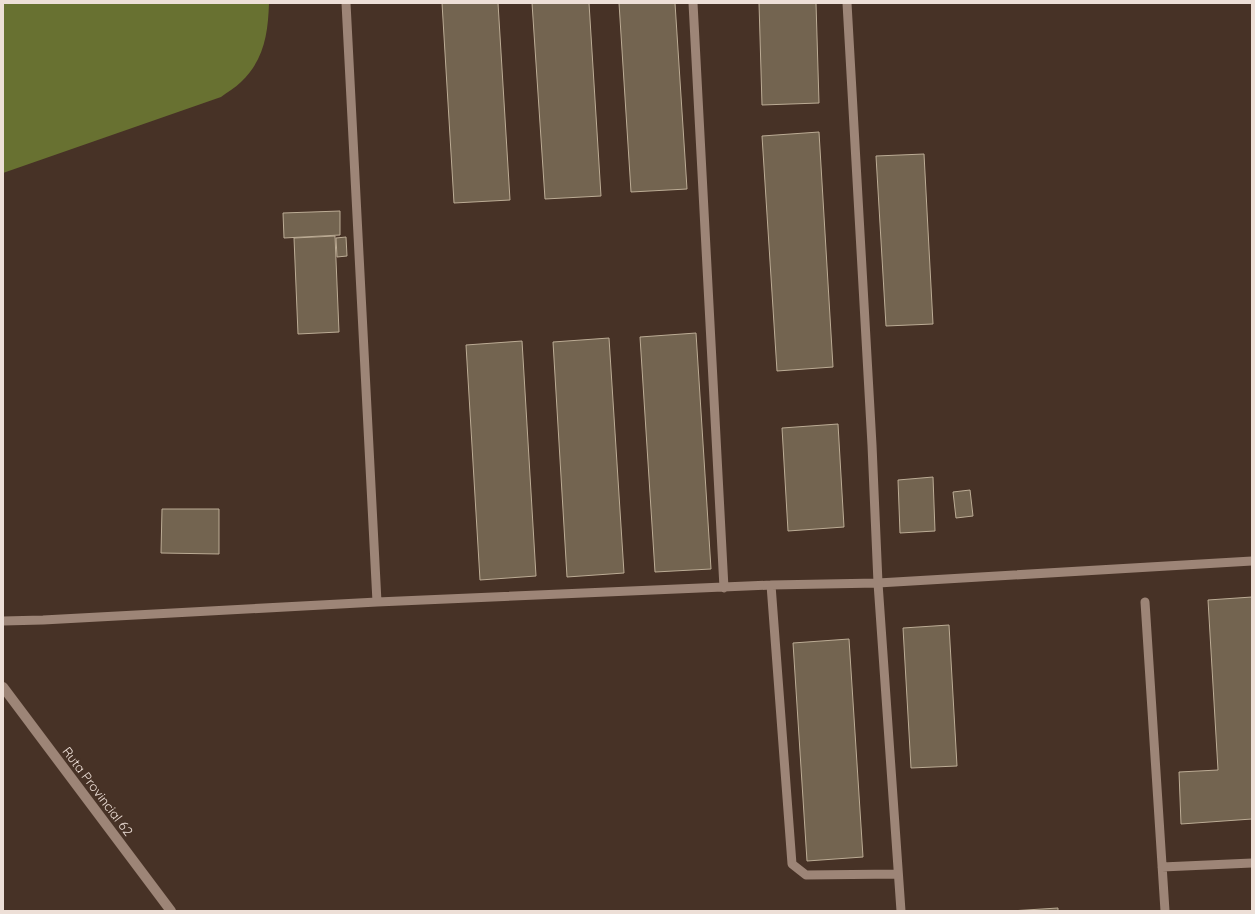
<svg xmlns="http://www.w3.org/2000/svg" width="1255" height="914" font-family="Quicksand,sans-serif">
<rect width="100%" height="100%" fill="#473226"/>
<!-- forest -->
<path fill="#687131" d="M3,3h266c-1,31 -5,57 -28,79 -6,6 -14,10 -20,15l-218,76z"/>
<!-- building -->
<path fill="#736450" stroke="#bcac95" d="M442,3h56l12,197 -56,3z
M532,3h57l12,193 -56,3z
M619,3h56l12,186 -56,3z
M759,3h57l3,100 -57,2z
M819,132l14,235 -56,4 -15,-235z
M924,154l9,170 -47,2 -10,-170z
M340,211v24l-56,3 -1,-25z
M335,236l4,96 -41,2 -4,-96z
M346,237l1,19 -10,1 -1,-19z
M696,333l15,236 -56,3 -15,-235z
M609,338l15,235 -57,4 -14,-235z
M522,341l14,235 -56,4 -14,-235z
M838,424l6,103 -56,4 -6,-103z
M933,477l2,54 -35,2 -2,-53z
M970,490l3,26 -17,2 -3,-26z
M162,509h57v45l-58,-1z
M1252,597v222l-71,5 -2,-52 39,-2 -10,-170z
M949,625l8,141 -46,2 -8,-140z
M849,639l14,218 -56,4 -14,-218z
M1058,908v3h-48z"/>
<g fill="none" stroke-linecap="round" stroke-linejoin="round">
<!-- lane -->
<path stroke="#9d8577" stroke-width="9" d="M346,3l31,599
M693,3l31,585
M847,3l25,442 6,138 23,328
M771,585l21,279 14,11 92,-1
M1145,602l20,309
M3,621l40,-1 334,-18 394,-17 107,-2 374,-22
M1162,867l90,-4"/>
<!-- secondary -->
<path stroke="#9d8577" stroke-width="10" d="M3,687l168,224"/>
</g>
<g text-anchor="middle" stroke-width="3.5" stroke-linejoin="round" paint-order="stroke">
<!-- street labels -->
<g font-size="13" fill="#eddfd7" stroke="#473226">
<text transform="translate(98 791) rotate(53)" y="5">Ruta Provincial 62</text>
</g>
</g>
<!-- border -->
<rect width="1255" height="914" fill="none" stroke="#eddfd7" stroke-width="8"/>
</svg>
